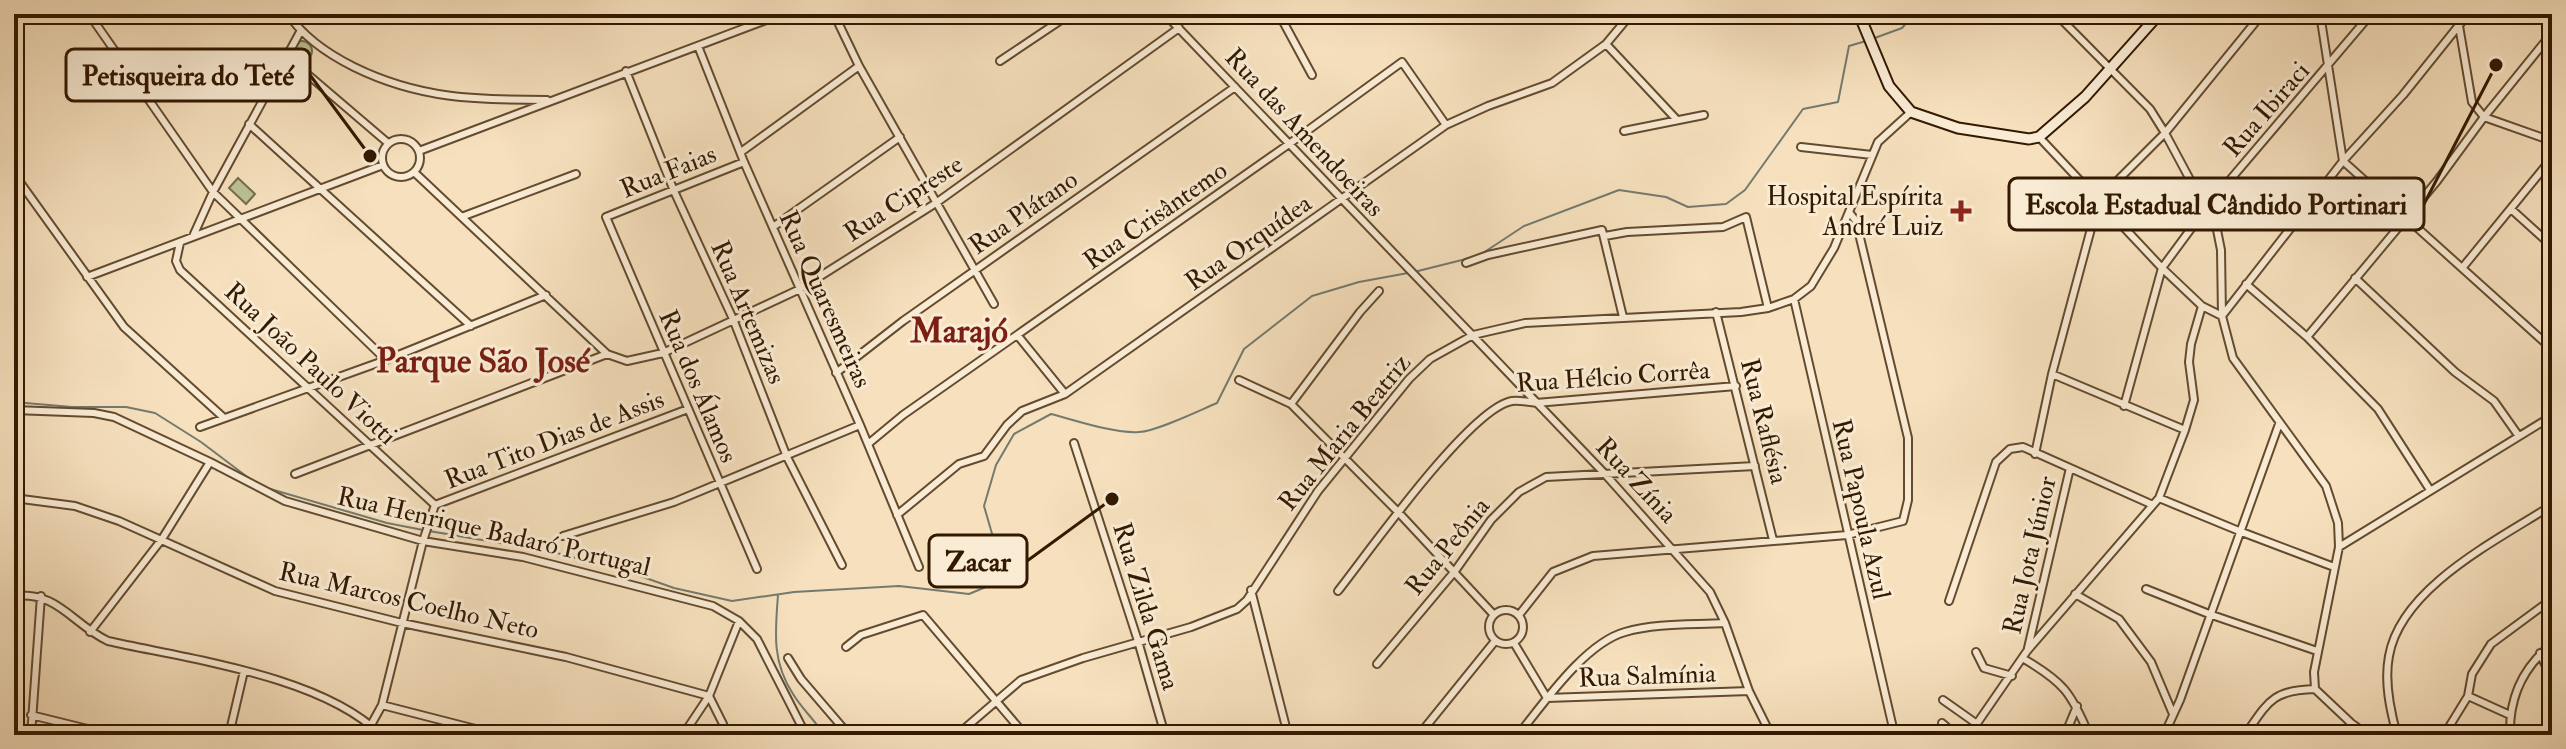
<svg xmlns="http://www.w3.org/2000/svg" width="2566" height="749" font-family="'IM FELL Double Pica',serif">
<rect width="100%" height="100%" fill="#f6e0bd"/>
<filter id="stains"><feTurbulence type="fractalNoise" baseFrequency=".0025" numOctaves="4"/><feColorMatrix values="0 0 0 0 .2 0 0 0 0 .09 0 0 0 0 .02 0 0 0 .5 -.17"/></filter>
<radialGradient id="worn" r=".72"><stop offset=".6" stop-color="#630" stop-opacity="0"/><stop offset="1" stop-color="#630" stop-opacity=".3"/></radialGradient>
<!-- green -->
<path fill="#bac393" stroke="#766e4a" stroke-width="2" d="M292 51a10 10 0 1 1 20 0a10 10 0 1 1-20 0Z
M238,178l17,16 -9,10 -17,-16z"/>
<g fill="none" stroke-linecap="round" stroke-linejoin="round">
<!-- stream -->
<path stroke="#737a6f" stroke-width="2" d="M1872,39l30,-11 12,-14
M1480,255l44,-29 95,-36 47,7 22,10 38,-3 19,-14 58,-81 35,-7 11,-56 17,-5
M1414,272l56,-14
M14,402l58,5h54l29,6 46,29 53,40
M267,488l120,35 36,7
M429,531l124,21 73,19 48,17 58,13 62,-9 105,-6 70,8 24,-10 2,-40 -11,-38 12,-41 18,-31 37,-20c24,6 64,20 88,18 18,-1 59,-21 78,-29l27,-54 68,-53 47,-14 49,-9
M778,595c-3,38 -6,67 15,99 9,15 22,26 31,41"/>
<!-- street casing -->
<g stroke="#634b2f" stroke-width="10">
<path id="street" d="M89,14l124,178 173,168
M288,14c16,24 40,40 66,53 65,32 122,33 193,33
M834,14l25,52 135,238
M1165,14l439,459 106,119 15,31 24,68 22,44
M1279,14l33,61
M2056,14l94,95 15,24 52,97 4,20 1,66 11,42 93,128 12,37 1,24 -25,125 1,17
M2320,14l23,147 209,188
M2457,14l15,88 12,15
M1606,44l71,76
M698,46l46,116 116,263 59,142
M286,56l102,87
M1000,61l70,-47
M626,71l48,120 59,128 54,138 55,108
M2484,117l68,24
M249,124l222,202
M1624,131l80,-16
M2039,137l123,131 40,38 20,10 121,-155 60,-66 65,-81
M382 158a19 19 0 1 1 38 0a19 19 0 1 1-38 0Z
M1801,147l71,8
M419,151l363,-137
M741,152l118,-86
M744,162l-138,55 151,352
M414,172l193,182 20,7 36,-8 137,-64 136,-86 243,-175
M14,174l110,153 100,91
M2099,199l66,-66 97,-119
M2511,209l41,37
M464,216l112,-42
M773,227l127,-90
M194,234l19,-42 87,-160
M1605,236l22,-4 96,-5 23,-10 22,91
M180,243l-4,18 4,9 255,235
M1466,263l22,-8 114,-25 21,87
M2463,267l89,-109
M87,277l296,-112
M2355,278l100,94 39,29 24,34
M2246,284l61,53 71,72 52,81
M1794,299l99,429
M1716,312l57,228
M1018,336l47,58
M2307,337l130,-156 47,-64 68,-84
M836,373l67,-52 332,-234
M2052,374l133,56
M1239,380l52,24 108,109 95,102
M1291,404l69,-92 19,-21
M2124,406l38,-138 45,-61 164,-193
M14,410l80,3 20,4 96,45 75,39 138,40 100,16 190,49 26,15 18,18 49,96
M200,427l186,-67 160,-65
M1074,443l64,198 27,94
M868,444l35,-29 386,-271 113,-82 44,63
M2035,454l17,-80 47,-175
M295,474l312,-120
M14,498l61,8 44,15 156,70 127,32 164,34 143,39 14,28 2,11
M2159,498l80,33 95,36
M435,505l253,-96
M897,515l62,-51 25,-8 23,-31 15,-14 43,-17 381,-269 42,-19 64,-23 54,-39 25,-30
M563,536l111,-34 186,-77
M2339,547l213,-131
M2146,589l63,25 108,37
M1251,590l37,145
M1338,591c30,-38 132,-183 174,-190 7,-1 17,1 24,2l200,-17
M2075,594l44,25 32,43 22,52
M14,596c44,-5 58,28 94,45 80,18 214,35 273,94
M1949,601l47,-139 14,-13 13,-2 130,58
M1489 627a17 17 0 1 1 34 0a17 17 0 1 1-34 0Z
M1519,615l34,-43 40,-16 254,-21 56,-14 5,-21v-62l-52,-217 -7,-9
M90,632l72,-93 48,-77
M1514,643l33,55 202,-7
M846,647l15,-12 62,-20 102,120
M2028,648l42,-180
M1976,652l8,16 28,8
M2540,653l12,27
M788,658l13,21 48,56
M2024,659c39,23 47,33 65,76
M1377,664l78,-93 36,-51 28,-28 27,-15 209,-11
M2315,689l36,34 17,12
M2468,696l42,19
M1943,700l34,24
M382,705l117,30
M31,715l81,20
M1942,723l14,12
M371,725l11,-20 41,-164 12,-36
M31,735l10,-139
M229,735l15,-64
M683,735l26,-39 30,-75
M957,735l64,-55 62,-22 108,-31 46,-18 10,-9 71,-109 91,-112 21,-20 43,-24 52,-12 216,-11 27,-4 26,-9 17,-13 23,-38 44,-106 33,-30
M1419,735l76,-94
M1518,735c26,-32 67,-92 107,-103 31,-9 68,-7 100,-9
M1969,735l58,-84 132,-153 26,-68 9,-30 -5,-38 2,-18 11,-38
M2065,735l12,-29
M2164,735l16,-35 99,-276
M2245,735c23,-33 27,-45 70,-46
M2343,735l8,-12
M2397,735c-7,-25 -13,-53 -8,-79 12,-69 109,-116 163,-151
M2444,735l24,-39 4,-22 19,-30 61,-45
M2510,735c-1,-37 13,-68 42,-91"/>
</g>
<!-- secondary casing -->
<g stroke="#321900" stroke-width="13">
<path id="secondary" d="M1859,14l30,72 22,26 47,16 71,11 10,-2 46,-40 74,-83"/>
</g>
<!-- street -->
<use href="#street" stroke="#f9ebd4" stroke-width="6"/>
<!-- secondary -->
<use href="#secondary" stroke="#f9ebd4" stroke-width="9"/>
</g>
<!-- markers -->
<path fill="#8f2418" stroke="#f9ebd4" stroke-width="3" d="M1957 199h8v8h8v8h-8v8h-8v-8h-8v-8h8z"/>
<g text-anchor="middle" stroke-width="6" stroke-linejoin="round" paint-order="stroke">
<!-- street labels -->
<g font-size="26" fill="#321900" stroke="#f9ebd4">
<text transform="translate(2266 109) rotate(-49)" y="9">Rua Ibiraci</text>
<text transform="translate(1305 132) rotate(47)" y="9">Rua das Amendoeiras</text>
<text transform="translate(668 171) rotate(-22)" y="9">Rua Faias</text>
<text transform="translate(903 198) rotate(-33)" y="9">Rua Cipreste</text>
<text transform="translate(1023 212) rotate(-35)" y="9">Rua Plátano</text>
<text transform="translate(1155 215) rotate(-35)" y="9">Rua Crisântemo</text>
<text transform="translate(1248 242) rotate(-35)" y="9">Rua Orquídea</text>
<text transform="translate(826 299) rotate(66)" y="9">Rua Quaresmeiras</text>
<text transform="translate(749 312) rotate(67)" y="9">Rua Artemizas</text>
<text transform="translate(311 363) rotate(43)" y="9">Rua João Paulo Viotti</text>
<text transform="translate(1613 376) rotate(-4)" y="9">Rua Hélcio Corrêa</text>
<text transform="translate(699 386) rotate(67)" y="9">Rua dos Álamos</text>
<text transform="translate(1765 421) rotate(76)" y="9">Rua Raflésia</text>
<text transform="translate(1344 432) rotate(-51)" y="9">Rua Maria Beatriz</text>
<text transform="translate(554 439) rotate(-21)" y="9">Rua Tito Dias de Assis</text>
<text transform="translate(1637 480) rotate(47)" y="9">Rua Zínia</text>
<text transform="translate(1862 509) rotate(77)" y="9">Rua Papoula Azul</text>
<text transform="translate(494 531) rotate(13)" y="9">Rua Henrique Badaró Portugal</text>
<text transform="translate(1447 546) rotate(-51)" y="9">Rua Peônia</text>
<text transform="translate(2029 555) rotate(-77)" y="9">Rua Jota Júnior</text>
<text transform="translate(409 600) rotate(13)" y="9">Rua Marcos Coelho Neto</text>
<text transform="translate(1147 606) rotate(73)" y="9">Rua Zilda Gama</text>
<text transform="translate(1647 675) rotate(-2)" y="9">Rua Salmínia</text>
</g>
<!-- poi labels -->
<g font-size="26" fill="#321900" stroke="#f9ebd4" text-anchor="end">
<text x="1943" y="205">Hospital Espírita<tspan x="1943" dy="30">André Luiz</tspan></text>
</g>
<!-- district labels -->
<g font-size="34" font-weight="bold" fill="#7a1f14" stroke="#f9ebd4">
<text x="959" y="342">Marajó</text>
<text x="483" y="372">Parque São José</text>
</g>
</g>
<!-- callouts -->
<path fill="none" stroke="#321900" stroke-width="3" d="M370 156L310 75M2496 65L2424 204M1112 499L1027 561"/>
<g fill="#321900" stroke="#f9ebd4" stroke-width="3">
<circle cx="370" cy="156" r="8"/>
<circle cx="2496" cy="65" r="8"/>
<circle cx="1112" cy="499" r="8"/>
</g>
<g fill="#f9ebd4" stroke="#321900" stroke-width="3">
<rect x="66" y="49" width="244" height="52" rx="8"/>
<rect x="2009" y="178" width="415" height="52" rx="8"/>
<rect x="929" y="535" width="98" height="52" rx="8"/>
</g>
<g font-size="28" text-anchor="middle" font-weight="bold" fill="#321900">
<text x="188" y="85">Petisqueira do Teté</text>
<text x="2216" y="214">Escola Estadual Cândido Portinari</text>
<text x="978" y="571">Zacar</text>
</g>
<!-- margin -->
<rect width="2566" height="749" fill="none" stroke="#f6e0bd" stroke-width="48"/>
<rect x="16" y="16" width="2534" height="717" fill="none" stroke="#321900" stroke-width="4"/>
<rect x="24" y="24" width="2518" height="701" fill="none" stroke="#321900" stroke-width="2"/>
<rect width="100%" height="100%" filter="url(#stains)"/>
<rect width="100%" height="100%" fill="url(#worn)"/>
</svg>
